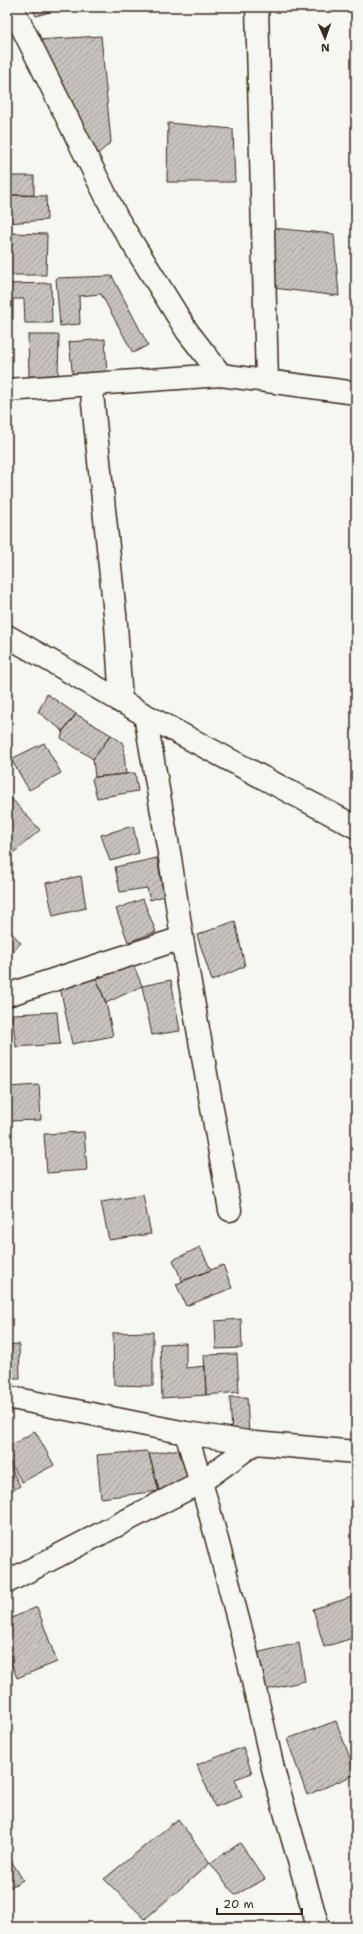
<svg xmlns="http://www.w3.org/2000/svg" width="363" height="1934" font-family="'Shantell Sans',sans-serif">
<defs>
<pattern id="building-hatch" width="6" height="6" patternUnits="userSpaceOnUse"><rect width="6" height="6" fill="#c8c3be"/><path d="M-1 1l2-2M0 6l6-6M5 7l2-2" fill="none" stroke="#a49f9a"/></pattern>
</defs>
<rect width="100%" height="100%" fill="#f6f6f2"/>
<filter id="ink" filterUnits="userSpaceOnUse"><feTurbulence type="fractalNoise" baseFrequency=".025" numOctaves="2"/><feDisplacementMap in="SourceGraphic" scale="8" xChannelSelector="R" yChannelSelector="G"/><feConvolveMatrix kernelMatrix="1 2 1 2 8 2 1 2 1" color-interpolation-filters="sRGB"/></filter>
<g filter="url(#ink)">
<!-- building -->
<path fill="url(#building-hatch)" stroke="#3b2a1e" d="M32,7h34l-30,9z
M101,36l10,106 -22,20 -52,-122z
M168,123l65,6 2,53h-68z
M7,176h27v19h-27z
M7,195l39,1 1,24 -40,3z
M273,228l61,6 5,62 -74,-9z
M7,233l40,1 -1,41h-39z
M112,276l36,69 -15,8 -32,-59 -22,2 1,28 -20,2 -4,-48z
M51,283l1,40h-27l-1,-24h-11v20h-6v-35z
M28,335h31l-1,43 -29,-2z
M105,339l2,37 -34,2 -4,-36z
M47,694l29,20 -13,17 -25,-19z
M76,714l35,21 -18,24 -32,-21 2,-7z
M111,735l12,8 3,31 -31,3 -2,-18z
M44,743l17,30 -32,17 -18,-31z
M135,773l3,18 -41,7 -5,-19 3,-2z
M11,798l29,32 -28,24 -5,-6v-47z
M133,826l6,27 -29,8 -9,-26z
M157,858l7,38 -14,4 -3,-12 -27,4 -5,-25z
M81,876l5,32 -33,8 -7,-33z
M143,899l13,33 -28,10 -12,-33z
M235,921l10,45 -33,15 -15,-46z
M7,928l14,15 -14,13z
M131,959l11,27 -36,17 -11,-28z
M95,975l11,28 7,33 -41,8 -12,-57z
M171,980l9,51 -28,4 -10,-49z
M57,1012l3,32 -44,3 -4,-33z
M39,1085l2,35 -34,1v-34z
M84,1132l3,38 -40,3 -3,-39z
M143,1195l8,39 -42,6 -8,-38z
M200,1247l11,23 -29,11 -9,-21z
M223,1265l9,23 -46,18 -10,-22z
M241,1319l1,29 -26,1 -1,-28z
M153,1332v54l-39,-1 -1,-52z
M186,1343v25l19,-2 1,29 -44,3 -2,-54z
M19,1344l1,34h-13v-33z
M237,1354l2,38 -33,3 -2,-40z
M230,1397h17l2,39 -17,-1z
M35,1431l19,34 -32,17 -15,-24v-10z
M181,1449l7,28 -29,14 -10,-37z
M146,1451l3,3 10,37 -58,7 -4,-43z
M7,1460l13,26 -13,7z
M352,1597l4,15v25l-32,10 -11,-38z
M37,1607l20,55 -40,16 -10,-26v-32z
M299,1643l6,38 -40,9 -9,-37z
M336,1721l20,53 -49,21 -20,-56z
M243,1747l9,26 -17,6 7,18 -27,10 -18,-42z
M178,1819l32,44 -65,56 -41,-40z
M240,1843l25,36 -30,16 -25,-32z
M7,1854l16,26 -16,9z"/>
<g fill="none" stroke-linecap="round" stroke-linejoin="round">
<!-- minor casing -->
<g stroke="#3b2a1e" stroke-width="25">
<path id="minor" d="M12,7l105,211 70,113 34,44
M257,7l10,374
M91,384l25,240 5,78
M7,390l214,-15 135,18
M7,636l138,79 211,112
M145,715l25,143 12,80 48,272
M7,995l175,-57
M7,1397l179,36 69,10 101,9
M186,1433l22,73 36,136 31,135 43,150
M7,1582l194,-100 54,-39"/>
</g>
<!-- minor -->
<use href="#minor" stroke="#f6f6f2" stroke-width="22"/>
</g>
</g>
<!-- margin -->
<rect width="363" height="1934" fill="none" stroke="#f6f6f2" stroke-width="24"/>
<rect x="12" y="12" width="339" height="1910" fill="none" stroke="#3b2a1e" stroke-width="1.5" filter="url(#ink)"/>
<!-- north arrow -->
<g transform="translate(325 38) rotate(178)" stroke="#f6f6f2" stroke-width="3" paint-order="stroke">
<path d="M0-3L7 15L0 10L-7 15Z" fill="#3b2a1e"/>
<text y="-6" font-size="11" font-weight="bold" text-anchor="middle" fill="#3b2a1e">N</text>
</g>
<!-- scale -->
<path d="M217 1908v6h85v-6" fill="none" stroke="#3b2a1e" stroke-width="2"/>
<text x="223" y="1908" font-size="12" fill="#3b2a1e" stroke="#f6f6f2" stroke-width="3" paint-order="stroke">20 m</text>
</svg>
